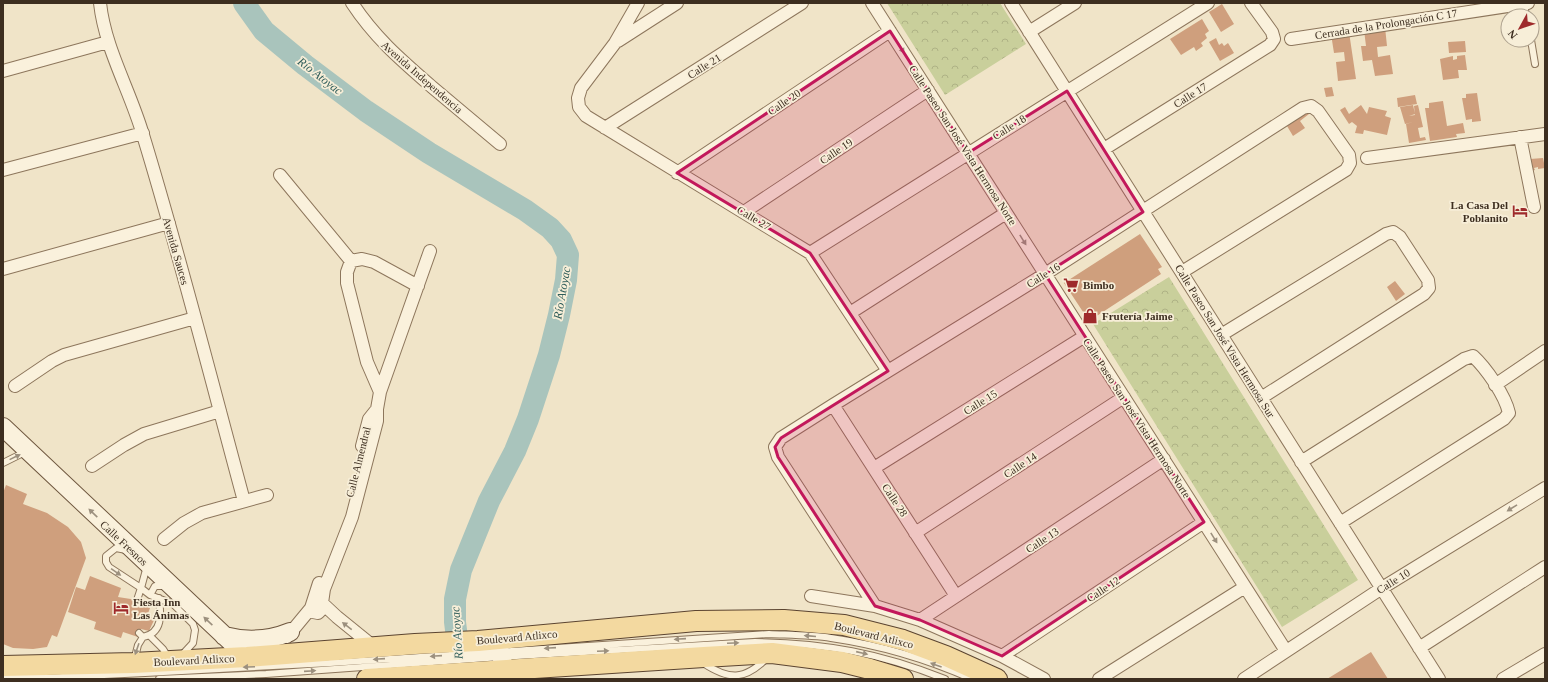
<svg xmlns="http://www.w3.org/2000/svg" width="1548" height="682" font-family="Georgia,serif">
<defs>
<pattern id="park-crowns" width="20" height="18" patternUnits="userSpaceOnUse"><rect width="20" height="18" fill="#c9cf9b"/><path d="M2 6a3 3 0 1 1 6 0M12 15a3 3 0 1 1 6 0" fill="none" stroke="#aeb285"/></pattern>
</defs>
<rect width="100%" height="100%" fill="#f0e4c8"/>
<!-- park -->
<path fill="url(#park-crowns)" d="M887,3h113l26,41 -81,51z
M1169,277l189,303 -76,47 -189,-303z"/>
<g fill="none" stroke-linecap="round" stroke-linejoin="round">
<!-- river -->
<path stroke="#a9c4bc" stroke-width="22" d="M244,3l20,28 41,34 61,46 63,42 96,57 25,18 11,12 7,15 -2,25 -7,35 -10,40 -21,64 -13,32 -26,50 -28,69 -6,29v23l5,40"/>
</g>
<!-- building -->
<path fill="#cf9f7d" d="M1222,4l12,20 -13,8 -12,-20z
M1202,19l7,12 -4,3 2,4 -6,5 2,3 -7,5 -2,-4 -13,8 -11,-16z
M1385,27l2,19 -10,1 1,10 12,-2 3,19 -18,2 -3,-16 -9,1 -2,-15h5l-2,-16z
M1349,32l7,47 -18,2 -2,-19 9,-1 -1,-9 -10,1 -3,-19z
M1216,38l3,7 3,-2 2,3 4,-3 6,10 -14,8 -11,-19z
M1465,41l1,11 -17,1 -1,-11z
M1465,55l2,15h-9l1,8 -16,2 -3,-21 13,-3v4l4,-1v-3z
M1332,87l2,9 -8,1 -2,-9z
M1477,93l4,28 -9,1v-3l-6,1 -4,-22h4v-4z
M1415,95l2,9 -19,3 -1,-9z
M1443,101l4,25 16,-3 2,10 -9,1 1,3 -27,4 -5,-33h4v-5z
M1361,105l6,9 2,-7 18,4 -2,5 6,2 -4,17 -23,-5 -1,4 -8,-1 2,-7 -5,-4 -3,2 -9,-14 5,-3 4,7z
M1413,105l2,9 -6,2 6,-1 -1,-9 4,-1 5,22 -5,1 2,10 5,-1 1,3 -17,3 -3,-19 7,-2 -8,2 -5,-17z
M1308,112l1,2 -9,7 5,7 -12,8 -6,-10z
M1543,158l2,10 -7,1v-2l-4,1 1,2 -4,1 -1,-12z
M1140,234l22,33 -4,2 3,5 -72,47 -25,-38z
M1395,281l10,13 -9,7 -9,-14z
M6,485l21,9 -4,10 24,9 21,14 13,15 5,16 -29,79 -5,-2 -5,12 -14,2 -20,-1 -10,-4v-151z
M90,576l31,12 -3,9 19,3 13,8 -3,8 8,2 -6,13 -8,-2 -3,8 -15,-5 -2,6 -27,-9 2,-7 -28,-10 8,-25 9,3z
M1371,652l17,27h-61z"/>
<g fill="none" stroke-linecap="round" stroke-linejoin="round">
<!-- service casing -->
<g stroke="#8d765c" stroke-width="8">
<path id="service" d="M1524,4l2,12
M1531,40l4,24
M3,463l24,-12
M126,550l-10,-2 -10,8v6l3,5 32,21 6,-22
M166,586h-11l-5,9 23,9 20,20 2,6 -2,13 -12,13
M137,600l4,-12 9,7
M139,633l4,4c20,-4 18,-23 16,-39
M150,636l13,13 5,8
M134,661l4,-16 5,-8
M703,663c26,17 41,18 64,-5
M3,678h39l103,-5 185,-10 439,-29c21,1 42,1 62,4 48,7 96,21 141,41
M159,679l107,-5 235,-17 254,-15c70,1 125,11 190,37"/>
</g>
<!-- minor casing -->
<g stroke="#8d765c" stroke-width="14">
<path id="minor" d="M100,3c5,46 30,87 43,132 37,121 68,244 101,366
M352,3c23,35 49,57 80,84 23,19 45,38 68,57
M638,3l-23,40 -34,45 -3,10 1,9 7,9 224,137 78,118
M872,3l414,648
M1011,3l428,676
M1029,32l46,-29
M1291,39l237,-36
M618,41l59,-38
M3,71l105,-29
M605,128l197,-125
M1520,137l14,70
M1104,149l166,-104 4,-6 -2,-7 -21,-29
M1367,158l178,-24
M3,170l140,-37
M677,173l213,-142
M280,175l71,86
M744,212l184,-122
M810,253l398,-250
M351,261l-4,11v11l20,79 13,30
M351,261l11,-2 12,3 44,24
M3,269l166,-46
M850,313l156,-100
M1221,335l165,-101 7,-2 7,5 28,43 1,8 -5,6 -163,104
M1495,385l50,-34
M15,386l37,-25 12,-6 131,-37
M833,405l123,191
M362,446l7,-27 8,-10
M1301,462l163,-103 9,-3c13,12 32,39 36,57l-5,6 -164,104
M92,466l32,-21 20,-11 76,-23
M874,468l211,-132
M915,533l209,-136
M164,539l20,-16 18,-10 65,-18
M811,596l64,10 45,14 82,36 42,23
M322,603l15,14 37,30
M875,606l-97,-149 -3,-10 6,-9 52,-33 212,-131 258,-166 8,-2 7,5 31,44 1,8 -4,7 -164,102
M311,608l2,4 5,1 3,-3 3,-21 28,-72 25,-96v-12l3,-17 50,-141
M920,620l244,-161
M287,637l24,-29 8,-25
M1419,648l126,-81
M1002,656l202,-134
M1099,679l146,-92
M1244,679l138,-91 163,-100
M1503,679l42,-25"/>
</g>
<!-- secondary casing -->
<g stroke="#6f573f" stroke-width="20">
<path id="secondary" d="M3,427l244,230
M224,636c23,6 44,5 66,-4
M497,639l10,40"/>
</g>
<!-- primary casing -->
<g stroke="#5b4430" stroke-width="22">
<path id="primary" d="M3,666l130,-3 114,-6 168,-13 63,-3 218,-20 88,-1 60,5 59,15 43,16 51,23
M367,679l337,-22 68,-4 70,9 28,7 33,10"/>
</g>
<!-- service -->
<use href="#service" stroke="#faf1dc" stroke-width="6"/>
<!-- minor -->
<use href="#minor" stroke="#faf1dc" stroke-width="12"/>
<!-- secondary -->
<use href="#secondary" stroke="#faf1dc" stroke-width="18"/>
<!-- primary -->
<use href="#primary" stroke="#f3d9a0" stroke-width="20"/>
</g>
<!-- one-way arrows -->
<defs><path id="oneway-solid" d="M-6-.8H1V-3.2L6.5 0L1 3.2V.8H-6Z"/></defs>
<g fill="#9c907e">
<use href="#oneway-solid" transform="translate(901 48) rotate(58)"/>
<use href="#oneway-solid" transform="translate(1023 240) rotate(58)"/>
<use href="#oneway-solid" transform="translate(15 457) rotate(-26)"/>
<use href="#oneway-solid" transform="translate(1512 508) rotate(148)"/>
<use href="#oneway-solid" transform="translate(93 513) rotate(-136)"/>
<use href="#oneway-solid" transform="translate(1214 538) rotate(58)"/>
<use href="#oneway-solid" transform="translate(116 572) rotate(35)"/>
<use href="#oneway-solid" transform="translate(208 621) rotate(-137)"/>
<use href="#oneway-solid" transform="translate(347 626) rotate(-142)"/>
<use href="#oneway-solid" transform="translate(810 636) rotate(-175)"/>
<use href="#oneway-solid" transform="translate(680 639) rotate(176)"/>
<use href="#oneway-solid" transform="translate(733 643) rotate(-3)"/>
<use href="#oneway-solid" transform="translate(550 648) rotate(176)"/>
<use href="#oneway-solid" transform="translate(137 649) rotate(109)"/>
<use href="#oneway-solid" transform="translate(603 651) rotate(-3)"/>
<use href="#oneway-solid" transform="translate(862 653) rotate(13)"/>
<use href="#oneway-solid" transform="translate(436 656) rotate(176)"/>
<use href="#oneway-solid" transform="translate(379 659) rotate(176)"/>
<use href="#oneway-solid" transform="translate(936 665) rotate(-160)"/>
<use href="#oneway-solid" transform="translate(249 667) rotate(177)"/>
<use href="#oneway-solid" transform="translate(310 671) rotate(-4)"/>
</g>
<!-- marked area -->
<path fill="#c2185b" fill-opacity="0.2" stroke="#c2185b" stroke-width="3" stroke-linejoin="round" d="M890,31l78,122 99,-62 76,121 -98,62 159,248 -202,134 -82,-36 -45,-14 -97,-149 -3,-10 6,-9 107,-67 -78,-118 -133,-80z"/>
<!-- icons -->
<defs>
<g id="hotel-bare" transform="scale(1.2)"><path d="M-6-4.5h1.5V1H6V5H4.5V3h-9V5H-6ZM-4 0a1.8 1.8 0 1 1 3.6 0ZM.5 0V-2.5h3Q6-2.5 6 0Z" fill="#9e2a2b" stroke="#f7eed8" stroke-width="2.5" paint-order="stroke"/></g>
<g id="supermarket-bare" transform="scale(1.2)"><path d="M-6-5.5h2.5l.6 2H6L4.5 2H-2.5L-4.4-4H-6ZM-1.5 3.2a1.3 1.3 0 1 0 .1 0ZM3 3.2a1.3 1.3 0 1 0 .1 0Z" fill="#9e2a2b" stroke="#f7eed8" stroke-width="2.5" paint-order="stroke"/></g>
<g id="shop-bare" transform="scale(1.2)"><path d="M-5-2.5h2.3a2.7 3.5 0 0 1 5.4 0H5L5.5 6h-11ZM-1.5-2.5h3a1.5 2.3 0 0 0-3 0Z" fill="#9e2a2b" stroke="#f7eed8" stroke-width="2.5" paint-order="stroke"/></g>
</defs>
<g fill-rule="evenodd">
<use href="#hotel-bare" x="1520" y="211"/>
<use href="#supermarket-bare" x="1071" y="285"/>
<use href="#shop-bare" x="1090" y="316"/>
<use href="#hotel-bare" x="121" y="608"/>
</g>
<g text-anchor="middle" stroke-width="3.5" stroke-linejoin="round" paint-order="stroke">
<!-- street labels -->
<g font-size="11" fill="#3d2e20" stroke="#f7eed8">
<text transform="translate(1386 24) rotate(-9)" y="4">Cerrada de la Prolongación C 17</text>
<text transform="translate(704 66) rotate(-32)" y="4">Calle 21</text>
<text transform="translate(422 77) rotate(41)" y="4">Avenida Independencia</text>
<text transform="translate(1190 95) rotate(-32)" y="4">Calle 17</text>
<text transform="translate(784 102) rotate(-34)" y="4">Calle 20</text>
<text transform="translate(1009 127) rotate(-32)" y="4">Calle 18</text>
<text transform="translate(963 145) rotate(57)" y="4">Calle Paseo San José Vista Hermosa Norte</text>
<text transform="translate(836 151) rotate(-34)" y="4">Calle 19</text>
<text transform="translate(754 218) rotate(31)" y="4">Calle 27</text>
<text transform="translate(176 251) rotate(74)" y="4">Avenida Sauces</text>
<text transform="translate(1043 275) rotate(-32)" y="4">Calle 16</text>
<text transform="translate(1225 341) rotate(58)" y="4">Calle Paseo San José Vista Hermosa Sur</text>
<text transform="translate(980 402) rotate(-32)" y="4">Calle 15</text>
<text transform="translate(1137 418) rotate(57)" y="4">Calle Paseo San José Vista Hermosa Norte</text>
<text transform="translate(358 462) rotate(-76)" y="4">Calle Almendral</text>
<text transform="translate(1020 465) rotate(-33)" y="4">Calle 14</text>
<text transform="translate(895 500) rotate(57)" y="4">Calle 28</text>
<text transform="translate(1042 540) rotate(-33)" y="4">Calle 13</text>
<text transform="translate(124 543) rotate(43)" y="4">Calle Fresnos</text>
<text transform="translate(1393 581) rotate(-32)" y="4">Calle 10</text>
<text transform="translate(1103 589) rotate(-33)" y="4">Calle 12</text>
<text transform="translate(874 635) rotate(14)" y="4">Boulevard Atlixco</text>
<text transform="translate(517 637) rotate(-5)" y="4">Boulevard Atlixco</text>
<text transform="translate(194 660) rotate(-3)" y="4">Boulevard Atlixco</text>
</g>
<!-- poi labels -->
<g font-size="11" font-weight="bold" fill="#3d2e20" stroke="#f7eed8" text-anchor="start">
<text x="1508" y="209" text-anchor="end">La Casa Del<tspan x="1508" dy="13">Poblanito</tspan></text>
<text x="1083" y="289">Bimbo</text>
<text x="1102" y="320">Frutería Jaime</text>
<text x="133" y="606">Fiesta Inn<tspan x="133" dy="13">Las Ánimas</tspan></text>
</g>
<!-- water labels -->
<g font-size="12" font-style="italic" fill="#2f5d5a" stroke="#f7eed8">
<text transform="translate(320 76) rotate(38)" y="4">Río Atoyac</text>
<text transform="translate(562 293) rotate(-80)" y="4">Río Atoyac</text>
<text transform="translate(457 633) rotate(-94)" y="4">Río Atoyac</text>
</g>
</g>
<!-- border -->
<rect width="1548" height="682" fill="none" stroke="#3d2e20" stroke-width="8"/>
<!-- north arrow -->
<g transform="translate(1520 28) rotate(230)"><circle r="19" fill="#f7eed8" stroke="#ada18e"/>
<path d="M0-3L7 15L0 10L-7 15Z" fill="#9e2a2b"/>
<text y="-6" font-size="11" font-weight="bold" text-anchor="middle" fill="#3d2e20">N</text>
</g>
</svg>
